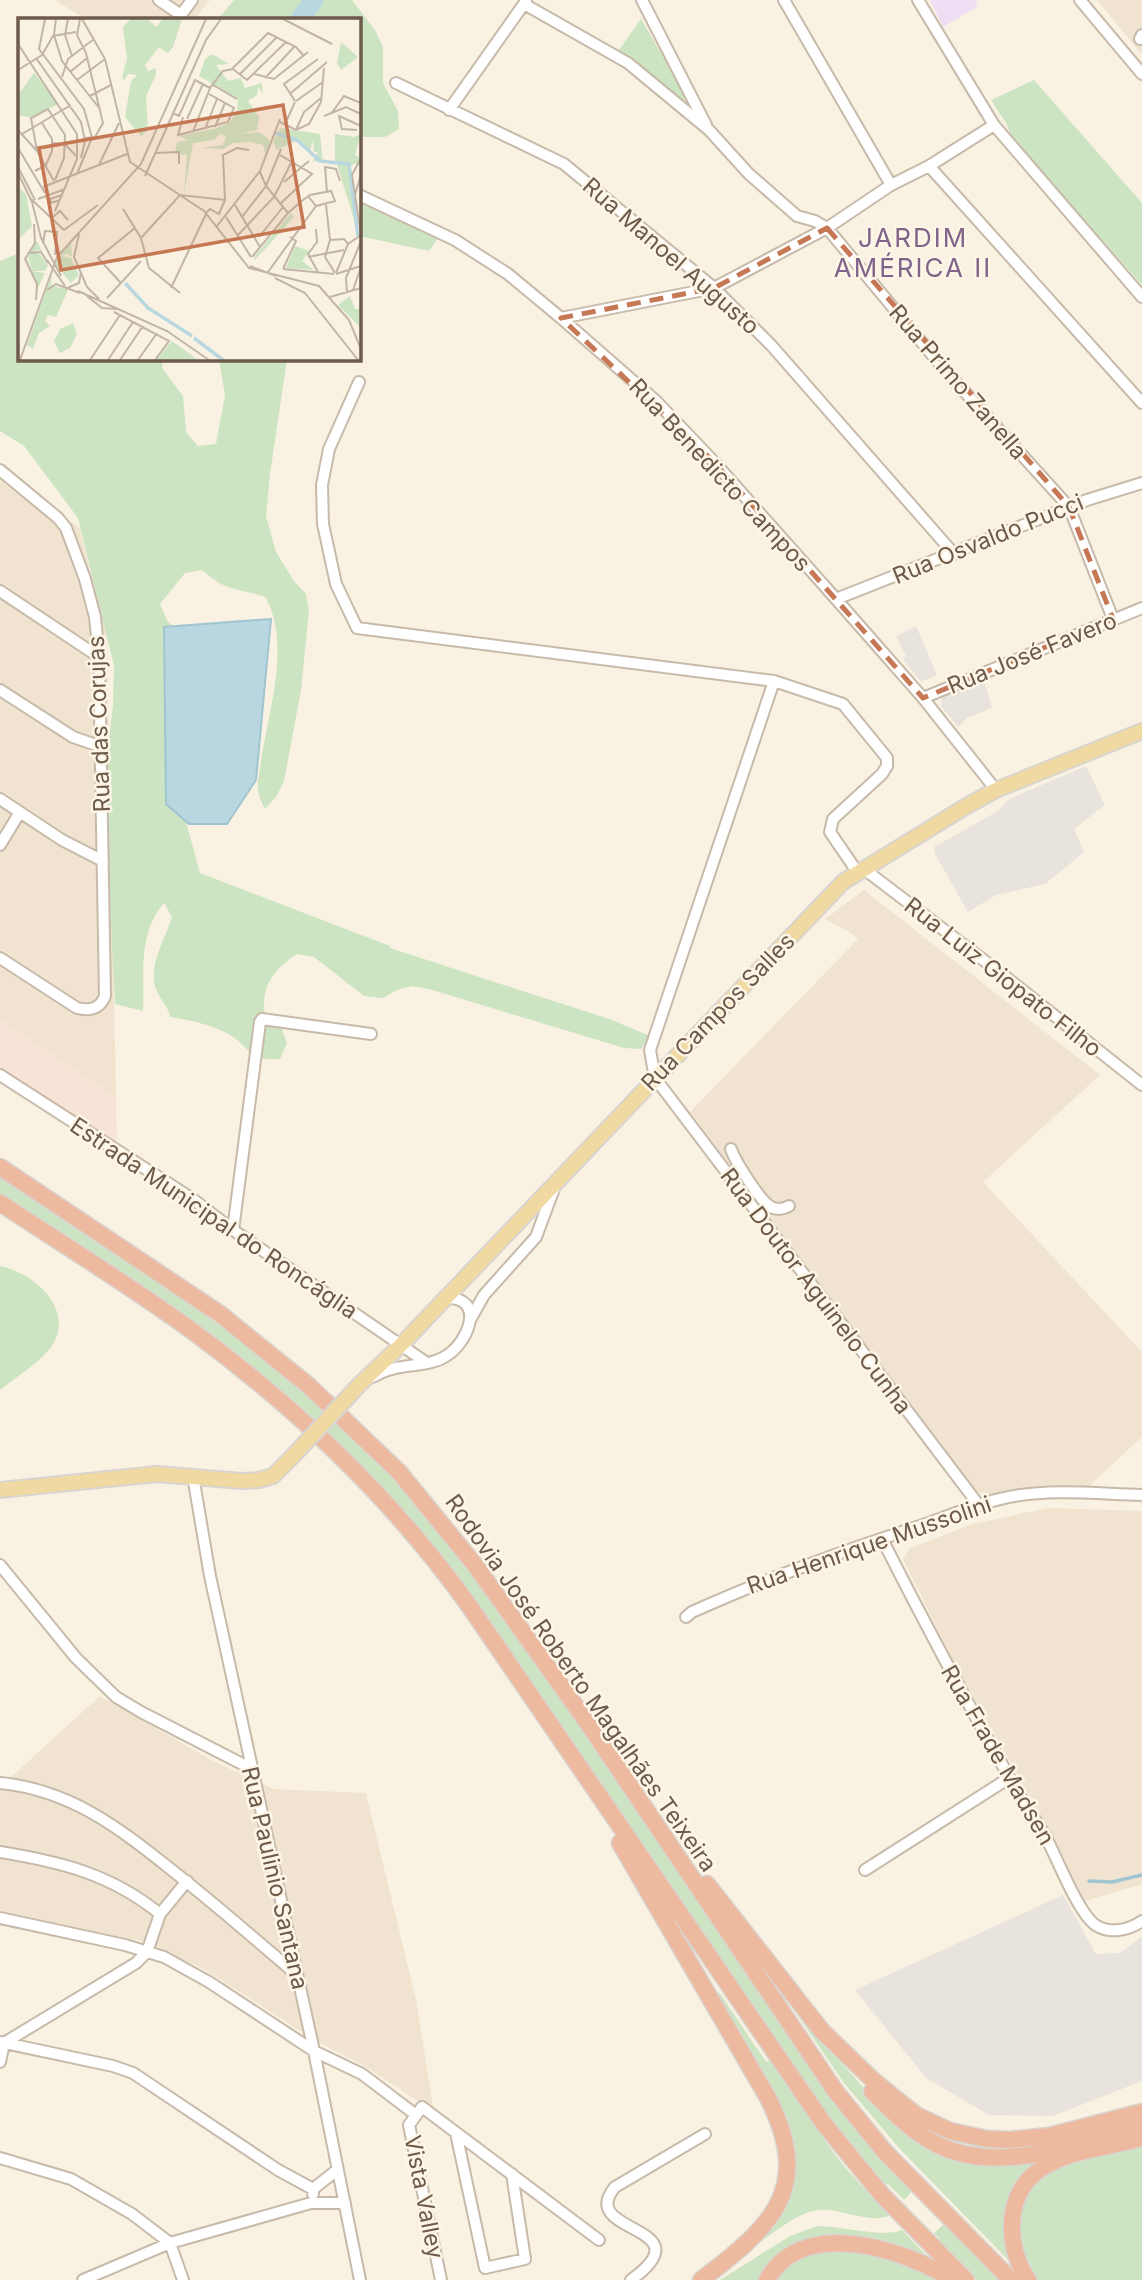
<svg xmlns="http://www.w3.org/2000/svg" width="1142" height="2280" font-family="Inter,sans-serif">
<rect width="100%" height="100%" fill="#f9f2e2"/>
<!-- residential -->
<path fill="#f0e4d1" d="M55,0h155l-15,19h-110z
M1097,0h45v55z
M0,464l80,65 27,106 9,462 -116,-77z
M864,890l236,185 -117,107 159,170v85l-54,50 -52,1 -46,6 -12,-2 -10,-9 -278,-371 168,-173 -7,-6 -26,-14z
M1048,1508l94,3v373l-57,17 -33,-66 -100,-176 -49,-100 7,-11 63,-24z
M100,1696l113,65 61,28 92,4 50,207 18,112 -66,-44 -52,-27 -114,-73 -64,-28 -138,-26v-135l10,-1z"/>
<!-- commercial -->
<path fill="#f8e4d7" d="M0,1020l116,77 1,50 -117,-78z"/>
<!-- industrial -->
<path fill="#e8e3dc" d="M916,626l21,49 -16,7 -18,-23 3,-3 -10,-20z
M983,677l9,31 -25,10 -9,9 -17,-21 1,-8 4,-7z
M1086,766l19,39 -31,24 10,23 -39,32 -49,11 -28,17 -33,-58 -1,-7 64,-36 11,-12z
M1063,1895l33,59 24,-1 22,-17v145l-89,35 -64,-1 -63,-37 -71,-88z"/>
<!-- education -->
<path fill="#efdff5" d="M930,0h45l3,6 -35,21z"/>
<!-- green -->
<path fill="#cde4c2" d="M234,0h118l23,30 8,17v36l15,28 1,18 -14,8h-26v-118h-141z
M641,19l44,75 -1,8 -65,-52z
M1034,80l108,123v82l-129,-145 -7,-17 -15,-23z
M359,202l35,13 14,11 17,3 13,9 -9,13 -70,-15z
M19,253v106h144l-1,9 21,28 3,36 12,14 18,-2 9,-49 -6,-36h68l-17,115 -4,42 10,36 18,29 12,13 3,17 -8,79 -17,91 -8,16 -11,12c-11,-20 -7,-25 -4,-47 7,-50 31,-119 4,-165 -30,-10 -37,-4 -63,-27l-17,3 -25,31 7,16 16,18 1,164 2,20 14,51 190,73v2l222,72 38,16 -9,13 -17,-1 -195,-59 -17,-3 -15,4 -14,8 -19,-2 -50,-39 -17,-3c-25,17 -38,34 -31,66l15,7 6,16 -7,16c-32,2 -26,-7 -47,-22 -18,-12 -43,-17 -63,-20 -2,-13 -14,-21 -16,-35 -3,-22 12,-45 18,-65l-8,-14c-27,32 -19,70 -21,108l-28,-7 -11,-219 9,-81 1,-38 -36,-148 -54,-72 -24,-15v-170z
M0,1176c133,88 269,174 382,288 44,45 80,96 117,145l382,549 31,33 -8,9 -16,-16 -3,2 -64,-77 -226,-331 -252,-328 -343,-254z
M0,1266c38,8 80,49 47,86 -13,14 -32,26 -47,38z
M719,1992l47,70 4,-2 56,76 -1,5 19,25 45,50c-22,8 -47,-8 -70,-6 -25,3 -46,25 -67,37 25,-36 50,-59 39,-105l-75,-142z
M796,2007l40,50 55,61 34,25 121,14 -22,21 -10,88 -115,-118 -55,-65 -50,-73z
M1142,2146v134h-107c-5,-11 -13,-23 -16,-35 -3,-8 0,-19 0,-27 5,-58 79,-61 123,-72z
M944,2224l10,10 2,-1 45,47h-24l-38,-38 1,-3 -6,-6z
M818,2226c23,0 67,12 84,4l26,27c-28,-8 -103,-30 -128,-15 -13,8 -28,27 -39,38h-41l70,-44z
M834,2248l54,9 55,23h-170l23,-23z"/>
<!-- water -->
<path fill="#b9d7e0" stroke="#a0c5d0" stroke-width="2" d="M271,619l-15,161 -29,44h-38l-23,-20 -2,-177z"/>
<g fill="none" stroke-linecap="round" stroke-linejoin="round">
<!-- stream -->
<path stroke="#a0c5d0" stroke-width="3.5" d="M1089,1881l23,1 30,-7"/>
<!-- river -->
<path stroke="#b9d7e0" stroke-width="19" d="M300,19l14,-19"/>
<!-- minor casing -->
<g stroke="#c8baaa" stroke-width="14">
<path id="minor" d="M159,0l22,15
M642,0l64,125
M784,0l107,185
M918,0l76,125 148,172
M1080,0l62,74
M524,4l104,59 81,67 40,44 48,42 18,5 12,7 117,141 125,138 44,112
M178,19l14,-19
M1140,39l2,-4
M396,83l168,81 150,124 57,57 183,209
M449,110l77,-109
M929,166l213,237
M359,195l96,45 53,34 53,44 95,83 59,62 121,136 87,99 73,92
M561,318l153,-30 113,-60 64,-43 38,-19 65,-41
M359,382l-30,67 -7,36 1,39 13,60 21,44 417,53 -124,369 5,28 323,426
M0,470l58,48 8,10 19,51 10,38 4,40 6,339c-5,13 -15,15 -28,12l-77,-50
M0,591l99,66
M836,599l251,-99 55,-17
M774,681l69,23 44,54v8l-5,8 -49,45 -3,13 28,41
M0,690l73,47 29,10
M923,698l219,-90
M0,799l62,41 41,21
M0,845l20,-33
M864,869l143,109 135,107
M0,1075l194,125 39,30 194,133
M731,1149c4,12 27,48 37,56 6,5 14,5 21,1
M233,1230l27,-208 2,-3 109,15
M470,1320l14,-25 52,-58 19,-51
M372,1377c7,-3 13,-7 20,-8 18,-5 39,-3 54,-13 22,-13 41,-59 0,-58
M193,1476l17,100 104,475 46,229
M882,1539c40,79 82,158 126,236 11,20 24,39 36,59 12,20 34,81 53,92 14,8 32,4 45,-5
M0,1565l76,93 40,39 25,15 109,56
M686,1617l6,-5c73,-33 148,-60 225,-85 33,-11 63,-25 97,-31 41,-7 86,-2 128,-1
M0,1783c71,7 119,45 173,88 42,33 83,69 123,103
M0,1852c61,10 111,22 160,62
M865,1870l144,-92
M0,1918l125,27 39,12 45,25 105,69 48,23 54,41
M0,2042l113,24 20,7 145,97 35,19
M0,2062l4,-19 132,-80 11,-11 13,-38 27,-33
M456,2133l29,135 40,-9 -13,-85
M0,2158l71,21 61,35 38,29 13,37
M313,2194v-5l24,-19
M83,2280l87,-37 141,-40h34
M441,2280l-32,-155 13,-18 177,133
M631,2280c77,-56 -56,-45 -16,-93l90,-53"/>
</g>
<!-- major casing -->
<g stroke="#d9d4d0" stroke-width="18">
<path id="major" d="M360,1384l41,-39 442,-463 122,-75 31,-17 146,-59
M0,1490l157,-16 85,7 17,-1 14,-4 19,-19"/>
</g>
<!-- highway casing -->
<g stroke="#d9d4d0" stroke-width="19">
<path id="highway" d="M0,1167l220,147 89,72 90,86 76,93 112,157 249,370 49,60 126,128
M0,1203c64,42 129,82 191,127 106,78 202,169 279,277l354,517 58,71 84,85
M620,1843l148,255c46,91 4,128 -67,182
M707,1884l115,147 53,51 41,33 34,16 37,8 22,1 40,-4 93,-24
M872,2091c20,20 40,41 66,54 64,31 141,-3 204,-20
M767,2280c35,-64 138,-31 186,0
M1028,2280c-24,-36 -24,-92 19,-115 28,-16 64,-18 95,-27"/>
</g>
<!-- minor -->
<use href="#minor" stroke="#fff" stroke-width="10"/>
<!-- major -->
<use href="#major" stroke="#f1daa1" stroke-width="14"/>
<!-- highway -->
<use href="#highway" stroke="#edba9f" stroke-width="16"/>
<!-- major-bridge casing -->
<g stroke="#d9d4d0" stroke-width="18" stroke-linecap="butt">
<path id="major-bridge" d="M292,1457l68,-73"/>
</g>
<!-- major-bridge -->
<use href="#major-bridge" stroke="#f1daa1" stroke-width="14"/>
</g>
<!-- marked area -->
<path fill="none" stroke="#c67753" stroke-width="5" stroke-dasharray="14 9" stroke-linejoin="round" d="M827,228l242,279 44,112 -190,79 -208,-235 -154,-145 153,-30z"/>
<g text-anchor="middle" stroke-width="5" stroke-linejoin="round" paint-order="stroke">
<!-- street labels -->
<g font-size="23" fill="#6d5a4b" stroke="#fdf6e7">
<text transform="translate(671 256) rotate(41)" y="8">Rua Manoel Augusto</text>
<text transform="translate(958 382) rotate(49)" y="8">Rua Primo Zanella</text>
<text transform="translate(720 475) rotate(47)" y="8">Rua Benedicto Campos</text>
<text transform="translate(988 539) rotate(-22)" y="8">Rua Osvaldo Pucci</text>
<text transform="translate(1032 653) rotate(-22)" y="8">Rua José Favero</text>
<text transform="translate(99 724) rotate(-92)" y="8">Rua das Corujas</text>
<text transform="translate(1003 977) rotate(38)" y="8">Rua Luiz Giopato Filho</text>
<text transform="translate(718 1012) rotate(-46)" y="8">Rua Campos Salles</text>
<text transform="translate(214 1218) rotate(34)" y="8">Estrada Municipal do Roncáglia</text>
<text transform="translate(816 1291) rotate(53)" y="8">Rua Doutor Aguinelo Cunha</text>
<text transform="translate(869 1545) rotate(-19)" y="8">Rua Henrique Mussolini</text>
<text transform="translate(581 1683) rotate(55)" y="8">Rodovia José Roberto Magalhães Teixeira</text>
<text transform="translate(998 1755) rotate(60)" y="8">Rua Frade Madsen</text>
<text transform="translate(275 1878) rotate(77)" y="8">Rua Paulinio Santana</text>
<text transform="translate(424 2197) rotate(79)" y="8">Vista Valley</text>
</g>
<!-- quarter labels -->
<g font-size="26" letter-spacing="2" fill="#80648a" stroke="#fdf6e7">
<text x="913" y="247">JARDIM<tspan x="913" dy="30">AMÉRICA II</tspan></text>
</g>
</g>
<!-- overview -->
<g transform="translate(18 18)">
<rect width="343" height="343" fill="#f9f2e2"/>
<path d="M113,1h17l8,8 7,-8h19l-9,28 -5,6 -9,-6 -14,18 3,6 8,-3v7l-10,21 2,34 -7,6 -16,-19 6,-36 6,-6 -9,-1 -4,7 -2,-4 5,-18 -4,-32zM323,24l17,15 -17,13 -4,-7zM194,36l17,10 -13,1 12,16 13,-3 4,10 17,-5 1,10 -5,-6 -1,8 -9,6 11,16 -2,13 -18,4 20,-2 11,8 -4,16 -3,-11 -12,-3 -18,1 -10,6 -22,-1 22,-3 3,-8 -5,-4 -7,7 -21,3 -9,51 3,-39 -12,-2 2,-11 12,-2 -11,-4 36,-7 15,-6 8,-12 1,-12 -39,-23 6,-17zM16,55l25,31 -29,13 -12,-1v-21zM262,110l40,6 3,28 -10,-1 5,-9h-4l-1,-11 -3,10 -12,-11 -21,10 -4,-8zM317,116l19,3 7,-3 -6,21 6,3v9l-6,-4 -4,3 5,60 -21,-68zM0,169l8,7 6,32 -14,14zM273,195l3,4 -40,44 1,-5zM65,210l-12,16 1,13 -5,-3 -6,2 10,2 8,17 -8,8 -16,-19 5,-8 10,-15zM19,223l5,10 -6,-1 12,15 -3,6h-13l-4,-14 4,-6 -4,3 -1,5 4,12 14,2 -7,15 -2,-8 -7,-10 -3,-11 1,-5zM277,228l15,5 -8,10 12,9 -28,-2zM34,256l-1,11 17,5 -12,27 -8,-2 -3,6 5,5 -11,7 -6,16 -6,-4zM332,278l5,13h6v19l-23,-23zM55,305l4,11 -7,14 -10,5 -6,-12 6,-12zM154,323l26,19h-42z" fill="#cde4c2"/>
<path fill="none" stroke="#b9d7e0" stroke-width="3.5" d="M257,115l22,7 23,21 29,3 9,72M107,265l23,25 44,28M176,320l29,22"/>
<path fill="none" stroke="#c1b5a6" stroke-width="2" d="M27,1l-6,30 45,60 8,29 -15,36M38,1l-2,16 8,26 38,48M50,1l-3,16 7,21M62,1l-3,16 9,18 17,70 -8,14 -10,1M64,1l23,40 25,103 74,49 45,57 70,18 30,34 12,29M265,1l49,25M0,26l59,90v25l-22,52M18,40l45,64 4,19 -4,17M214,51l36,-36 28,14 8,9M0,52l24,-15 11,-19 23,-4M52,54l17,-14M222,56l37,-37M236,56l20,5 34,-27M44,59l6,-18 26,-20M247,60l30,-32M59,62l28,-21M195,67l24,14M273,75l36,-31M72,78l21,-11M277,83l-11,-17 34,-25M278,83l27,-19M155,95l6,3 16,-36 15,8M313,96l13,-18 17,7M306,98l22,-9 15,7M165,99l-5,18 50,-13 6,-14 -25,-14M169,101l16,-35M262,104l16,8 13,-6 12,-22 3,-34M267,106l10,-22M197,109l10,-24M187,111l12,-30M0,112l19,21 17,30M278,112l8,-18 17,-14M339,112l-15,-1 -3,-13 22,10M175,114l17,-44 13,-17 10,-2 14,11 39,-38M4,116l49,-29M34,125l13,1 11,12M0,130l27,45M19,133l-6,-33 17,-9 17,26 -1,23 -9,22M138,135l23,-1v12M262,137l32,19 -32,30M81,147l20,-42M0,149l17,33M17,153l11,-6 6,-14v-12l-10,-16M242,154l6,14 22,27M0,155l14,29 9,36 20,38M127,158l61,-136 15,-21M266,164l25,-21M25,169l84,-33M309,174l-2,-25 11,2 4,12M337,177l6,-21M13,181l33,31 34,-25M20,181l27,-10M42,182l-9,3 -1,-4 12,-4M217,187l25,42M308,187l4,35 -5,17 10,16M105,191l18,29 8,30 31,25M188,195l4,-4 9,5 6,-14M35,199l7,-6 8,9M208,199l25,40M224,199l24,-31 15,-37M16,206l1,19 -10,16 12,25 -1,16M199,208l43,-55 20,-52M298,211l1,13 -9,12 10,18M61,216l-5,23 13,30 12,12M220,217l36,-38 18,-36M241,219l24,-30M123,220l39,-43 45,5 -2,-45 14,-7 12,2M312,222l14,-1 4,5 -12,29M25,226l2,-13 12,1 -2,23M330,226l13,-9 -9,-60 9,-17M11,235l12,-1 7,11M234,239l36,-44 15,-13 7,-5 21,-4 4,10 -19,5 -8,-10M290,239l36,-7M29,242l18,26M232,248l26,10M265,251l51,5M265,251l13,-28 -6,-4M250,254l48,-66M318,256l25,-8M257,260l30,15 53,67M103,265l-23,-25 37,-30M153,270l35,-74M47,271l14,-6 2,-10M29,272l9,-6 24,9M335,272l8,-23M60,273l89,40 42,29M329,275l-1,-15 15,-37M69,278l15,12 15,1M312,279l31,-9M89,280l34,-37M96,294l55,29 -14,19M2,342l37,-103 84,-93 65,-145M72,342l30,-45M90,342l25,-38M102,342l23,-34M120,342l19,-27"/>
<path fill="#c67753" fill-opacity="0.15" stroke="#c67753" stroke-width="3.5" d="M265,87l21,122 -243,43 -22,-122z"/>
<rect width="343" height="343" fill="none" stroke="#6d5a4b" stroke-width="3.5"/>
</g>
</svg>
